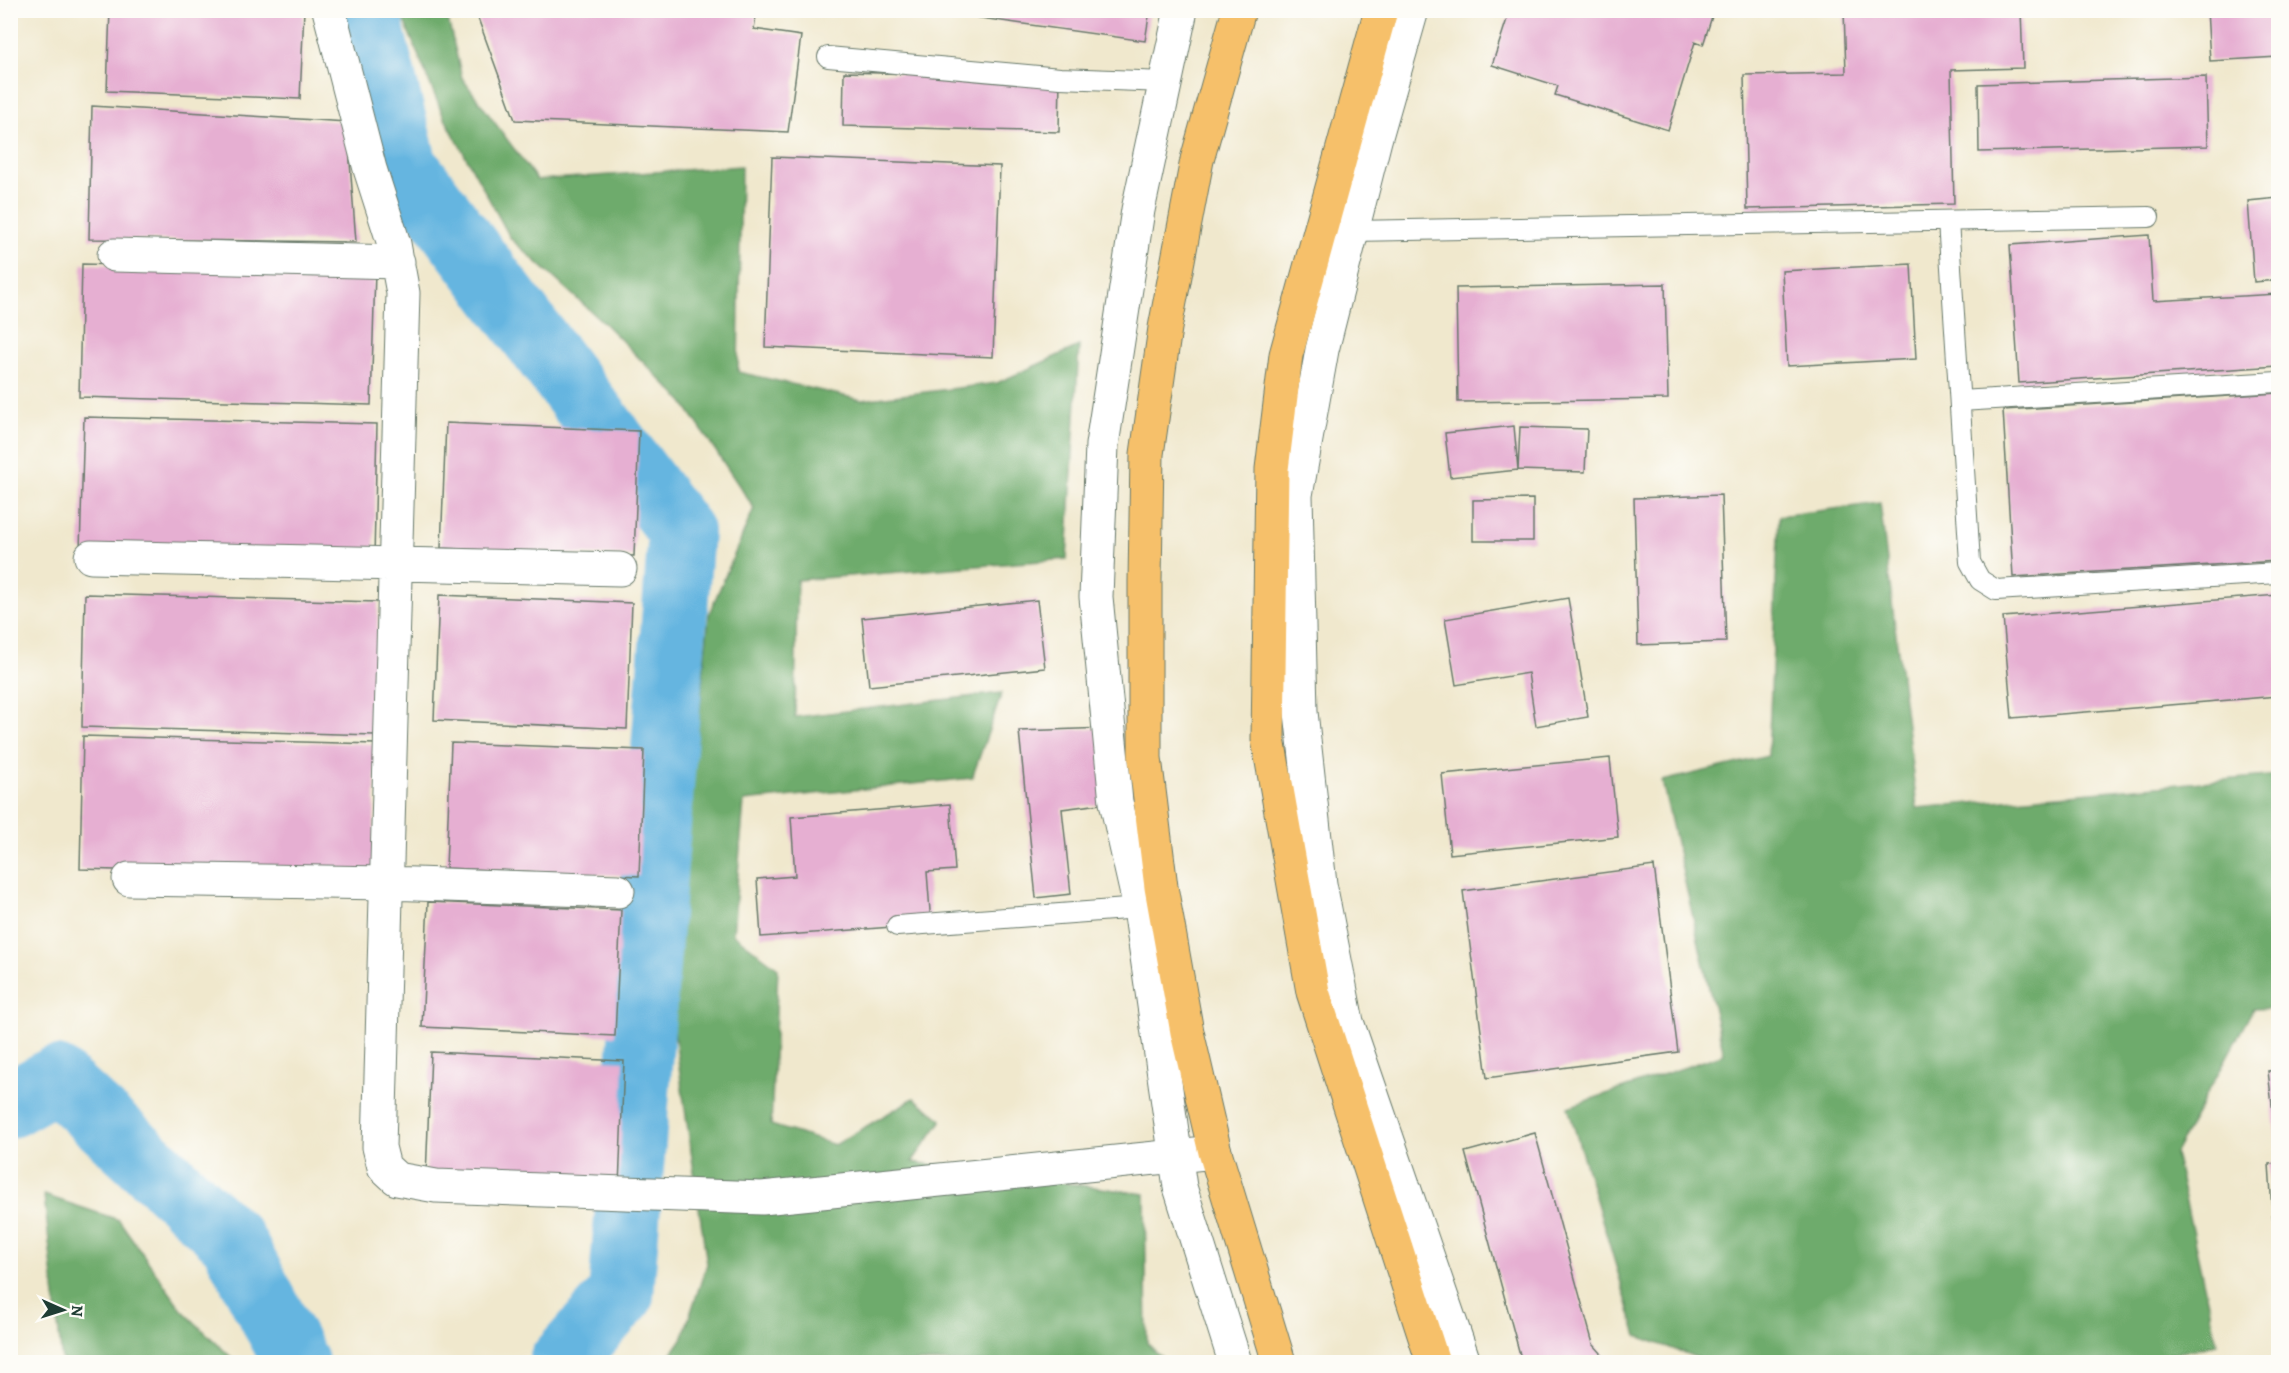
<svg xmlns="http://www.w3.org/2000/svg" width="2289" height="1373" font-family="Alegreya,serif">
<rect width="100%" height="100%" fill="#fdfcf7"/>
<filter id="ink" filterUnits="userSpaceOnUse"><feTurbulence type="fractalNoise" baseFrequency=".0167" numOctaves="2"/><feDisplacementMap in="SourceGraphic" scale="12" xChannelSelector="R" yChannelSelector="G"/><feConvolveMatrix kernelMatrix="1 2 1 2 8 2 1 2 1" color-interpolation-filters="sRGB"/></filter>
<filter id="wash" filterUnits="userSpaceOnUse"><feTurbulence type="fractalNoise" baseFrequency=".008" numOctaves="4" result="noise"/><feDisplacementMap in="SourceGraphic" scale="24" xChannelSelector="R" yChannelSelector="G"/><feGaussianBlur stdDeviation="1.35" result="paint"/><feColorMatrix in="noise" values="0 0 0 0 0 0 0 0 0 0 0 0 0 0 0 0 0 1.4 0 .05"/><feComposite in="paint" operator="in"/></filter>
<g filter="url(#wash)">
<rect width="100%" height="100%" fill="#f0e8cd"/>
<!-- forest -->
<path fill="#6eab6c" stroke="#467450" stroke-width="1.5" d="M400,11h46l16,67 75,102 204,-14 -3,206 124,28 135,-17 82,-37 -12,213 -270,21 -2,137 207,-24 -30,85 -228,23 -11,133 45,34 -7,157 64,20 79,-47 28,22 -30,42 233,32 2,149 19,19h-500l16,-23 25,-75 -34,-240 15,-194 21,-216 45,-106 -71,-106 -79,-79 -93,-84 -68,-124z
M1880,503l37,305 361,-33v233l-25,1 -78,144 42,191 -79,18h-429l-72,-26 -69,-229 156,-53 -62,-273 106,-25 11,-240z
M44,1195l75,25 63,90 54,52h-174z"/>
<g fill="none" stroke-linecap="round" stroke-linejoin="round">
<!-- river -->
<path stroke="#65b5e0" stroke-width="66" d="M366,10l39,156 276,366 -60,763 -59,67
M10,1105l46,-26 176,161 64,122"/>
</g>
<g id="blocks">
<!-- building -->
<path fill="#e6afd2" d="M110,10h194l-4,89 -193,-8z
M475,10h282l-3,19 47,7 -13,96 -273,-12z
M924,10h226l-5,31z
M1510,10h204l-11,35 -8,-3 -27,88 -113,-35 3,-9 -66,-21z
M1844,10h177l2,58 -72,2 3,134 -207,5 -3,-134 102,-2z
M2207,10h71v47l-68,4z
M844,72l216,6 -1,54 -216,-6z
M2206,77l2,69 -229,6 -1,-68z
M92,106l255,16 9,120 -267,-3z
M772,157l228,9 -7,191 -228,-10z
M2278,198v82l-24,2 -6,-81z
M2149,235l4,66 125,-7v72l-259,17 -9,-138z
M82,264l293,8 -4,133 -292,-8z
M1911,264l5,95 -129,7 -5,-95z
M1665,284l3,115 -210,3 -2,-114z
M2278,393v168l-265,16 -10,-167z
M84,417l293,7 -3,134 -294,-8z
M446,423l193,8 -5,125 -193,-8z
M1514,426l4,44 2,-43 67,2 -2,43 -67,-2 -68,7 -5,-44z
M1721,495l5,147 -88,3 -4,-147z
M1533,499v42h-60v-41z
M85,594l293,8 -3,133 -293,-8z
M439,595l193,8 -5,126 -193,-9z
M2278,595v101l-266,22 -9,-101z
M1568,598l20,119 -52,9 -8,-53 -72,12 -11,-66z
M1037,600l8,68 -176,18 -7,-68z
M1107,728l9,74 -54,7 9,85 -35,4 -17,-167z
M83,736l293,8 -3,133 -293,-8z
M451,743l193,7 -5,126 -193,-8z
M1610,758l8,79 -168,17 -8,-80z
M950,804l5,66 -28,2 4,52 -170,13 -4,-58 38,-3 -4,-59z
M1654,866l24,186 -191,26 -24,-187z
M428,902l193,8 -6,126 -193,-9z
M431,1052l193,9 -5,125 -193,-9z
M2278,1070v77h-1l-9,-76z
M1535,1133l58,211 16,18h-87l-57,-210z
M2278,1163v77h-4l-5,-76z"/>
</g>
</g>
<g filter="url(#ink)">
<use href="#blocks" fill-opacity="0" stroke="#68796a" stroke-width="1.5"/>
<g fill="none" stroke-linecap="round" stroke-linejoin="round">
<!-- service casing -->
<g stroke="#68796a" stroke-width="22">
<path id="service" d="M828,57l232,21 105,4
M1948,221l22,341 10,18 16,10 282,-17
M1352,231l797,-14
M1960,401l318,-19
M897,926l243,-18"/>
</g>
<!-- minor casing -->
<g stroke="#68796a" stroke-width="35">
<path id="minor" d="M329,10l41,159 24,75 9,49 -24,854 5,20 13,12 39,7 326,12 453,-46
M114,255l284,7
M91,557l529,12
M129,879l257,4 232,8"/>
</g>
<!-- tertiary casing -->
<g stroke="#68796a" stroke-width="35">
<path id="tertiary" d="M1181,10l-43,200 -36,235 -6,152 20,205 24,106 40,279 55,175
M1412,10l-37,130 -53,210 -26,145 5,217 19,172 27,138 117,340"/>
</g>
<!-- trunk casing -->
<g stroke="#68796a" stroke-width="35">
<path id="trunk" d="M1239,10l-42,150 -32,168 -18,126 -2,128v176l16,129 26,145 28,120 64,210
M1381,10l-95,345 -14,114 -4,270 45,253 120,370"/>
</g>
<!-- service -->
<use href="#service" stroke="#fff" stroke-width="20"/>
<!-- minor -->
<use href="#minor" stroke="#fff" stroke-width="33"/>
<!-- tertiary -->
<use href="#tertiary" stroke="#fff" stroke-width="33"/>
<!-- trunk -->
<use href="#trunk" stroke="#f6c06b" stroke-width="33"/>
</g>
</g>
<!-- margin -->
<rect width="2289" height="1373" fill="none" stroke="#fdfcf7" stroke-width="36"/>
<!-- north arrow -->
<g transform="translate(63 1310) rotate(93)" stroke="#fdfcf7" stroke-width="4.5" paint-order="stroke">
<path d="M0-4.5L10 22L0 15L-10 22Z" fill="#1f3d34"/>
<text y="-9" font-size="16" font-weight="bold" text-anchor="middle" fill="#1f3d34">N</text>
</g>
</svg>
